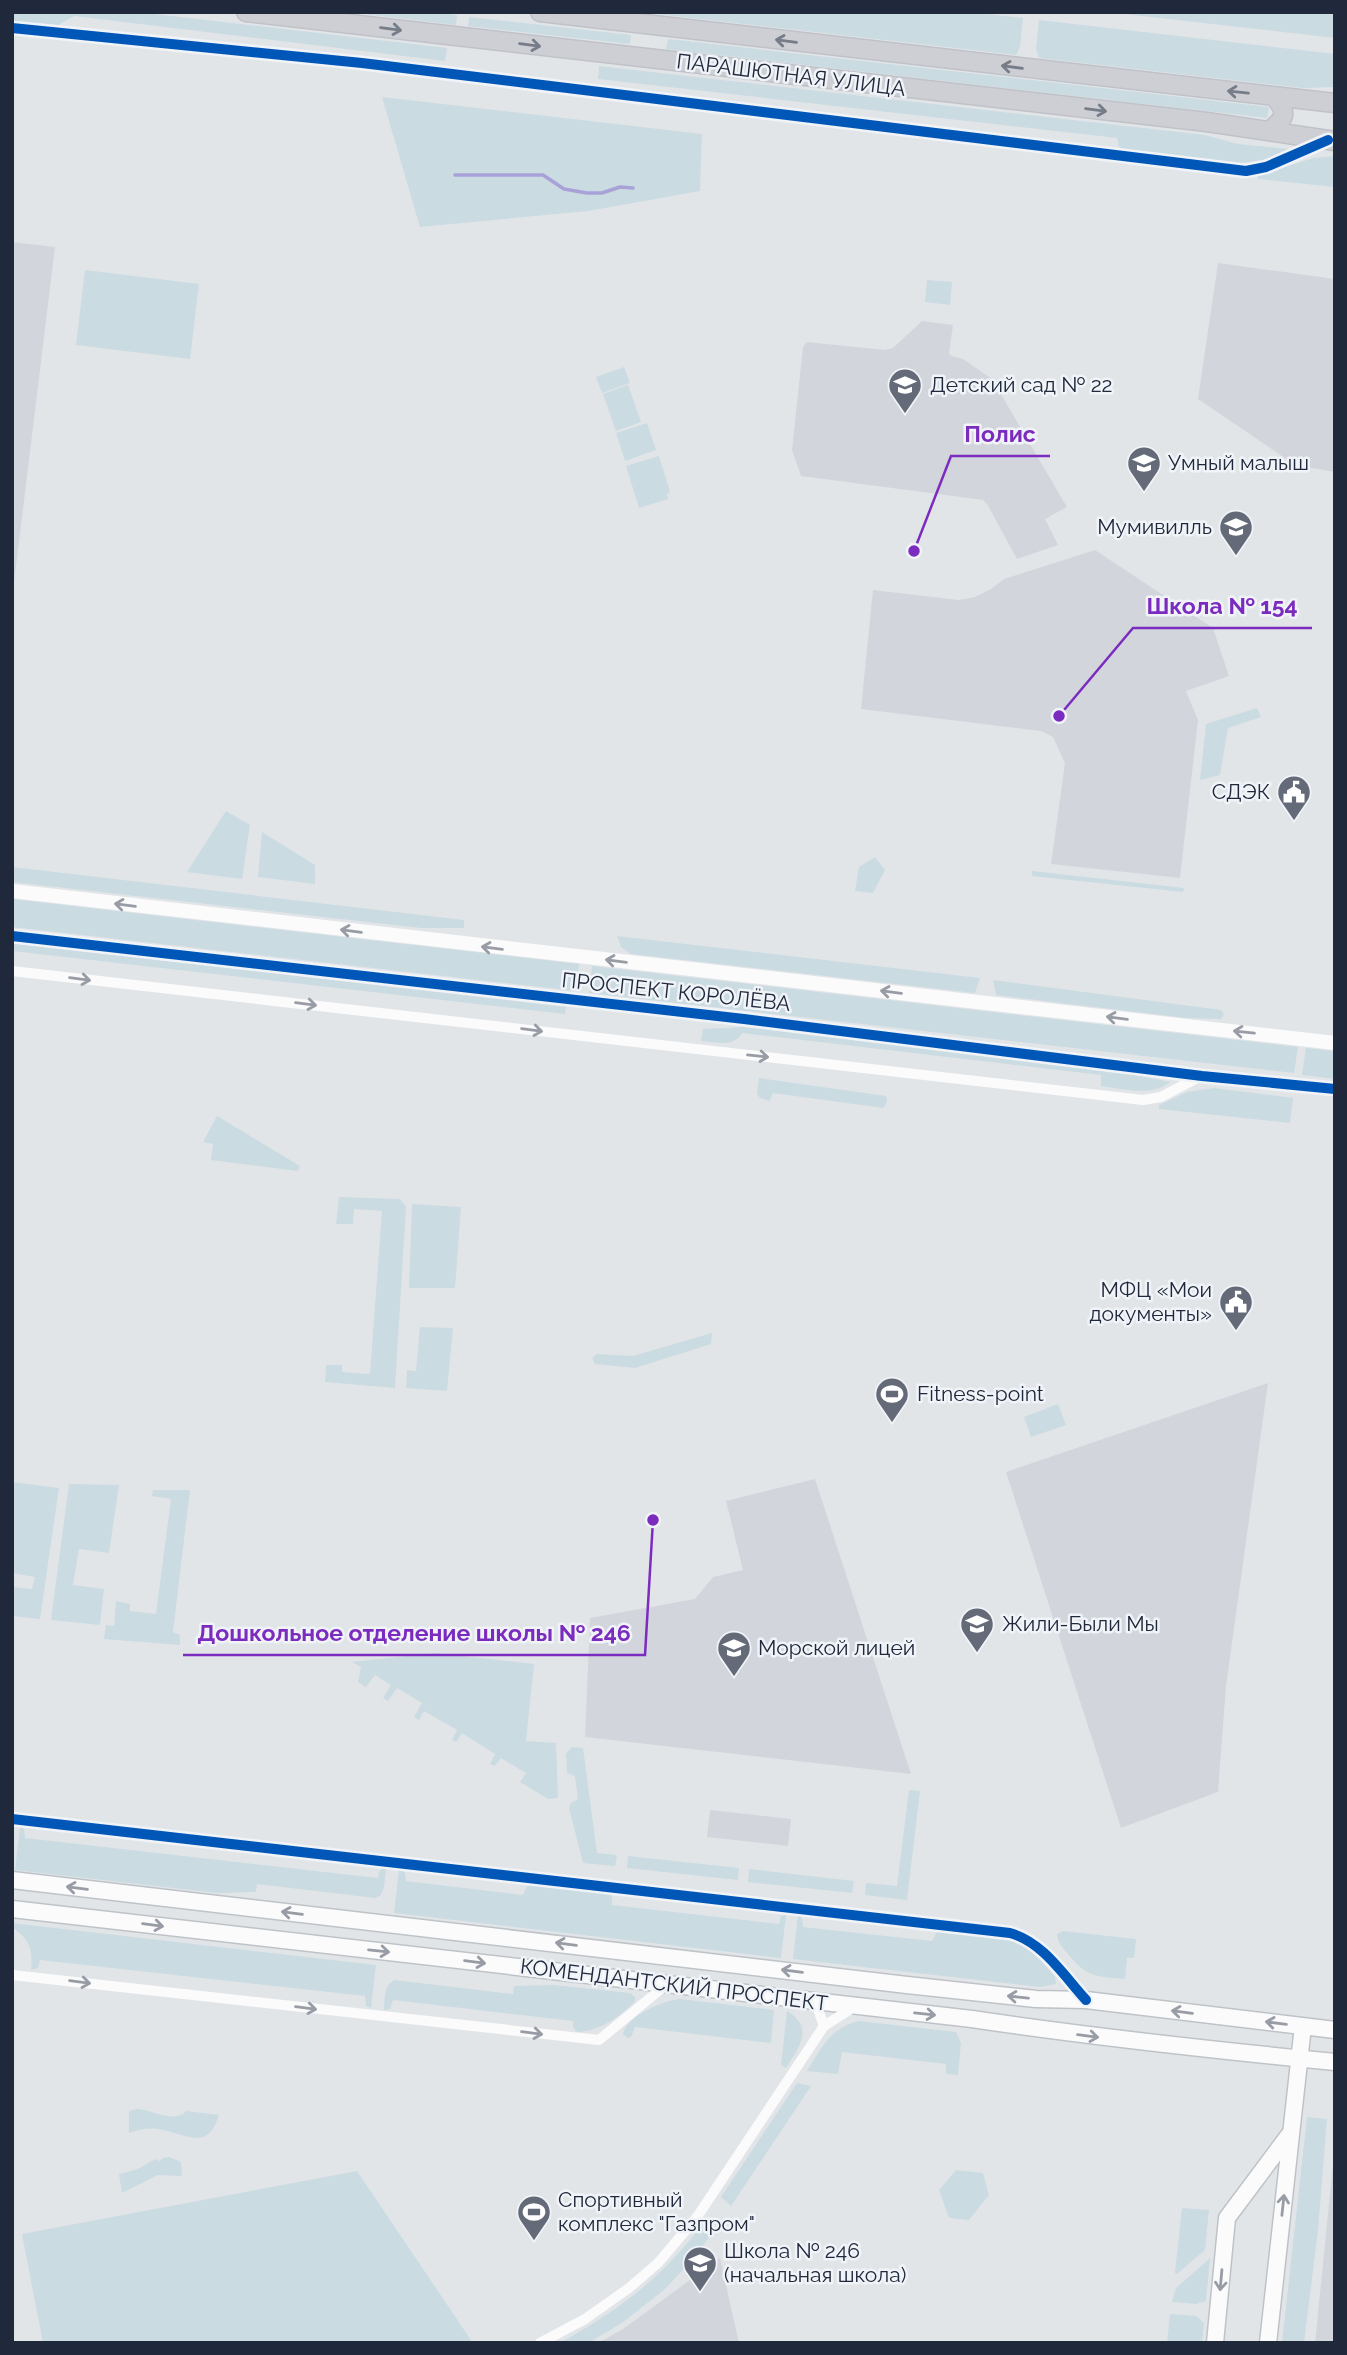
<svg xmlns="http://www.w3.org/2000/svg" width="1347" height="2355" font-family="Raleway,sans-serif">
<rect width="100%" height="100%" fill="#e2e5e8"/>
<!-- built -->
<path fill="#d2d6dc" d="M12,242l43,5 -43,352z
M1218,263l117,16v193l-40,-7 -97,-66z
M922,321l31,4 -4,28 2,3 12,3 29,20 75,128 -22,12 13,26 -41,14 -30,-55 -4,-4 -182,-24 -9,-26 11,-103 4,-5 78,8 8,-2z
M1095,550l118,78 16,48 -43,15 12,29 -18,158 -129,-14 14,-101 -12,-26 -12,-6 -180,-22 12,-119 86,10 16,-3 16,-8 13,-10z
M1268,1383l-42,303 -8,106 -97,36 -115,-356z
M815,1479l96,295 -326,-37 5,-119 105,-19 18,-22 30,-7 -17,-69z
M710,1810l81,9 -3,27 -81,-9z
M1335,2152v191h-20l18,-179z
M720,2258l19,85h-141l25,-14z"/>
<!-- green -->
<path fill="#cadbe2" d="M12,12h125l310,36 -2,13 -371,-45 -16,9 -46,-4z
M347,12h88l22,3 -1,10z
M639,12h331l53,6 -3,29 -4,8z
M1106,12h229v26z
M469,17l162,18 -1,9 -162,-18z
M1039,20l296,34v33l-32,1 -264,-30 -3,-9z
M668,39l601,68 -2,11 -601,-69z
M599,66l606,69 33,9 51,5 -1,3 -20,7 -27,4 -115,-13 -7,-3 -2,-9 -519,-59z
M382,97l320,37 -2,57 -112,20 -168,16z
M1335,156v31l-77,-8v-3l55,-18z
M85,270l114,14 -9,75 -114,-14z
M927,280l25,2 -2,23 -25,-3z
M624,367l6,16 -28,10 -6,-16z
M628,385l13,37 -25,9 -13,-37z
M647,423l9,27 -31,11 -9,-28z
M659,456l11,36 -3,2 1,5 -29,9 -13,-42z
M1257,708l4,9 -33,11 -8,47 -20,5 6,-56z
M226,811l24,14 -8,54 -55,-7z
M262,832l53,33v19l-57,-7z
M875,857l10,13 -12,23 -18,-2 4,-24z
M12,867l452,53v8h-43l-409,-46z
M1032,871l152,17 -1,4 -151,-16z
M12,899l567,65 -3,27 -564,-64z
M617,936l363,42 -5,15 -344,-39 -10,-7z
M12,943l554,64 -1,7 -553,-63z
M592,966l706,81 -4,26 -705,-80z
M993,980l228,30 3,4 -3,5 -35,-1 -190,-23z
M743,1027l377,45 50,10c-18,15 -47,7 -69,4v-11l-359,-42c-9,15 -25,9 -41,8l2,-12z
M1306,1048l29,3v28l-33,-4z
M759,1078l127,18 1,6 -4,6 -110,-15 -3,8 -10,-3 -3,-4z
M1214,1088l79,10 -3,25 -131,-14v-4l28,-13z
M217,1116l83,50 -2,5 -87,-11 2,-16 -10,-2z
M339,1197l61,2 6,8 -11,181 -70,-6 1,-17h16v7l28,2 12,-163 -28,-2 -1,15h-17z
M412,1204l49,3 -6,81h-46z
M420,1327l33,1 -6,63 -41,-3 1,-18 9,1z
M712,1333l-1,11 -76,24 -40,-4 -3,-6 5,-4 36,2z
M1058,1404l8,21 -35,12 -7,-20z
M12,1482l47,6 -19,131 -28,-3v-29l20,2 3,-12 -23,-4z
M69,1484l50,1 -10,68 -30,-4 -6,36 31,4 -4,36 -49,-5z
M153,1490h37l-17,142 7,3v10l-76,-6 2,-14 8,1 2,-25 14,3v7l26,3 15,-115 -19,-3z
M436,1653l98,11 -8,77 30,2 2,55 -10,1 -28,-17 6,-9 -25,-15 -6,8 -5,-2 5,-10 -33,-21 -6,9 -4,-2 5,-10 -33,-19 -5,9 -5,-3 8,-14 -25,-15 -9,13 -5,-3 8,-13 -16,-10 -9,12 -8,-5 3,-15 -9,-5z
M572,1747l11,1 14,105 20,2 -2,11 -32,-3 -14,-55 2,-5 7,-4 -3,-23 -8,-3 -1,-19z
M909,1790l11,1 -13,109 -42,-5 1,-12 31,3z
M20,1827l4,2 1,9 353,40 1,-6 4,-4 3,1 -2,19 -4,8 -5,2 -118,-14 -1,8 -39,1 -202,-23z
M628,1856l111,12 -1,12 -111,-12z
M749,1869l105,12 -2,12 -104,-11z
M399,1870l6,2 1,9 117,14 4,-9 4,-2 77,9 4,3v9l167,19 2,-8 5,-1 -5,43 -387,-45z
M798,1915l4,3 1,9 129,14 5,-9 75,8 11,5 11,7 21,25 1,7 -16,3 -247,-28z
M12,1923l364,42 -5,43 -5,-2 -1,-10 -325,-36 -2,8 -7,2c2,-21 -1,-30 -19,-43z
M1063,1931l73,8 -2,19h-7l-2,21c-31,-3 -37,-1 -58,-26 -5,-7 -10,-11 -10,-19z
M395,1980l118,14 1,-8 40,-1 76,8 5,4v4c-15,16 -35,30 -58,31l-4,-5v-6l-180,-21 -3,9 -6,1c1,-11 -1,-25 11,-30z
M680,1999l94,11 -3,33 -136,-16 -4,10 -3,1 -5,-4c5,-19 39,-33 57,-35z
M787,2011c28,17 12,36 -1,57l-5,-3z
M859,2021l97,11 5,11 -3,32 -12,-1v-10l-104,-12 -4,22 -31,-3c15,-24 23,-43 52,-50z
M797,2083l14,3 -80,120 -10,-9z
M137,2109c18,1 35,15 50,2l32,4c-11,36 -31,20 -56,15 -12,-3 -23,-1 -34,3v-22z
M1307,2117l20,2 -9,112 -14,112h-22z
M169,2157l12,5 1,14 -24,-1 -36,18 -3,-19 19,-5 17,-10 4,2 4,-3z
M956,2170l27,3 6,22 -20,25 -20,-2 -10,-28z
M357,2171l116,172h-430l-21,-109z
M1182,2208l27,2 -4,40 -28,24 -2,-1z
M705,2221l11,7 -22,30 -29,31 -43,34 -34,20h-28c62,-35 102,-65 145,-122z
M1210,2258l-4,43 -10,3 -24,-2 4,-14z
M1170,2314l26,2 8,7 -2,20h-35z"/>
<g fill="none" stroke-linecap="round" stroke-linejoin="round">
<!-- stream -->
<path stroke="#a9a2d9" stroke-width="3.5" d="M455,175h88l21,14 23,4h15l18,-6 13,1"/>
<!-- secondary casing -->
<g stroke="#bec3c8" stroke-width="19">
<path id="secondary" d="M12,1880l895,105 129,14 50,1 249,30
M12,1909l960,110c120,18 241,31 363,43
M1215,2343l12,-125 62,-83
M1268,2343l35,-317"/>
</g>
<!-- primary casing -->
<g stroke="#c0c2c8" stroke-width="21">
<path id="primary" d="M246,12l961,110 128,19
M540,12l795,91
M1269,131c17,-13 19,-18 5,-35"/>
</g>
<!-- minor -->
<path stroke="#fbfbfc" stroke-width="10" d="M12,28l350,35 884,108 20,-4 59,-26
M12,971l1131,129 18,-3 40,-21
M12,1819l998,114c33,9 54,43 76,67
M12,1975l587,65 68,-56
M815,2001l9,25
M540,2343l45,-24 44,-31 29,-25 39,-46 127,-191 33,-21"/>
<!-- tertiary -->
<path stroke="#fbfbfc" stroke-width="14" d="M12,891l1323,152
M12,936l732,83 458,57 133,13"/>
<!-- secondary -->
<use href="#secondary" stroke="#fbfbfc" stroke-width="16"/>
<!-- primary -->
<use href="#primary" stroke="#cdcfd5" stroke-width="18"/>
<!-- cycleway casing -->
<g stroke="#f0f4f8" stroke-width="15">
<path id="cycleway" d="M12,28l350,35 884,108 20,-4 62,-27
M12,936l732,83 458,57 133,13
M12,1819l998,114c33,9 54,43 76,67"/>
</g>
<!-- cycleway -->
<use href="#cycleway" stroke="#0057b8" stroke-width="10"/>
</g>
<!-- one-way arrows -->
<defs><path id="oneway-shaft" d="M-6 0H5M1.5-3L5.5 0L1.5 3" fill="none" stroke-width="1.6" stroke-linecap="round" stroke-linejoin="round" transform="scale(1.75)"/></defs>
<g stroke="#767c88">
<use href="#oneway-shaft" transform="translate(391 29) rotate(7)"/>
<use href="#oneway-shaft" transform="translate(786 41) rotate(-173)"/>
<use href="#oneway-shaft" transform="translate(530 45) rotate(7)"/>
<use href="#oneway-shaft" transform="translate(1012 67) rotate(-173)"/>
<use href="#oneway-shaft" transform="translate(1238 92) rotate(-174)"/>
<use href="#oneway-shaft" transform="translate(1096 110) rotate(7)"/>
</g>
<g stroke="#989ca5">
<use href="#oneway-shaft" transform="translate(125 905) rotate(-173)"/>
<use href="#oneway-shaft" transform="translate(351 931) rotate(-173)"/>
<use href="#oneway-shaft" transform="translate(492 948) rotate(-173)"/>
<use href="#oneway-shaft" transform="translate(616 961) rotate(-173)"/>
<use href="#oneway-shaft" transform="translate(80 979) rotate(7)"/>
<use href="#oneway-shaft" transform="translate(891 992) rotate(-173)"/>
<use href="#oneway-shaft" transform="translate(306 1004) rotate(7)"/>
<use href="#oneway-shaft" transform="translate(1117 1018) rotate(-173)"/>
<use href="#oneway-shaft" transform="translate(532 1030) rotate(7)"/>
<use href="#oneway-shaft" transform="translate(1244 1032) rotate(-174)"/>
<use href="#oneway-shaft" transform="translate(758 1056) rotate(6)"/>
<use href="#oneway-shaft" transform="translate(77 1888) rotate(-173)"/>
<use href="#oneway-shaft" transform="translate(292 1913) rotate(-173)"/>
<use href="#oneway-shaft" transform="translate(153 1925) rotate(7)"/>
<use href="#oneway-shaft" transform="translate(566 1944) rotate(-173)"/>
<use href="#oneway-shaft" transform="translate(379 1951) rotate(6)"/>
<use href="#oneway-shaft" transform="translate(475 1962) rotate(7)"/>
<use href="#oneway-shaft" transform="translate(792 1971) rotate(-173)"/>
<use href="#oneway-shaft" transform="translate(80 1982) rotate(7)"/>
<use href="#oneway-shaft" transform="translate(1018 1997) rotate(-174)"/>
<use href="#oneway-shaft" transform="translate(306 2008) rotate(7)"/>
<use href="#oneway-shaft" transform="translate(1182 2012) rotate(-173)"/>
<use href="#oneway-shaft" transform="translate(925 2014) rotate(6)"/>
<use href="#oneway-shaft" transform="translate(1276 2023) rotate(-173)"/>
<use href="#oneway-shaft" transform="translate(532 2033) rotate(7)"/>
<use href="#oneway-shaft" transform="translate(1088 2036) rotate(7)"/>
<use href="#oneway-shaft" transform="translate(1283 2205) rotate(-84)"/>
<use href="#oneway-shaft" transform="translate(1221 2280) rotate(95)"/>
</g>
<!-- icons -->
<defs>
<g id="school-pin" transform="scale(1.75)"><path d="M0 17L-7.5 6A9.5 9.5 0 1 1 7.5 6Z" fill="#646a78" stroke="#f0f4f8"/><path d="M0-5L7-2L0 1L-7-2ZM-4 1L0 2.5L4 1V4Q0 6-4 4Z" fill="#fff"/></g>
<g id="civic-pin" transform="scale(1.75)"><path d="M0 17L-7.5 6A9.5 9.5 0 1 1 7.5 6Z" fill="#646a78" stroke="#f0f4f8"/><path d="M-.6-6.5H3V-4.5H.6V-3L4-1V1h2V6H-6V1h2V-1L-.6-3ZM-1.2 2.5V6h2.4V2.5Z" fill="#fff"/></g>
<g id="stadium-pin" transform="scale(1.75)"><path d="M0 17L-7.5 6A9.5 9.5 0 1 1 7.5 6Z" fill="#646a78" stroke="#f0f4f8"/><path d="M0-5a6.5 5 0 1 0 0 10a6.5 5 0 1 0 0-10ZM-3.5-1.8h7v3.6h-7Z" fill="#fff"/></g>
<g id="university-pin" transform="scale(1.75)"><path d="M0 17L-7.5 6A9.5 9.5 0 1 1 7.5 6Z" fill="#646a78" stroke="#f0f4f8"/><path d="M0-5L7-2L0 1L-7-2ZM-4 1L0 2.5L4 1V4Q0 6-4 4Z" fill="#fff"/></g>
</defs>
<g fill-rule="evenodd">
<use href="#school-pin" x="905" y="385"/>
<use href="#school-pin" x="1144" y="463"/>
<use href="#school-pin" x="1236" y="527"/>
<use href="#civic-pin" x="1294" y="792"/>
<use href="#civic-pin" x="1236" y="1302"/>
<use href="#stadium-pin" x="892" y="1394"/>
<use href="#school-pin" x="977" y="1624"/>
<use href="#university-pin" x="734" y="1648"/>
<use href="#stadium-pin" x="534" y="2212"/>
<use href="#school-pin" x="700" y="2263"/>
</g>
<g text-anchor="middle" stroke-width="5" stroke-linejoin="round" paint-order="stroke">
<!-- street labels -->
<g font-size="21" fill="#20283b" stroke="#f0f4f8">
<text transform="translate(791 75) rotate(7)" y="7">ПАРАШЮТНАЯ УЛИЦА</text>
<text transform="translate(676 992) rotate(6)" y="7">ПРОСПЕКТ КОРОЛЁВА</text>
<text transform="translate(674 1985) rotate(7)" y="7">КОМЕНДАНТСКИЙ ПРОСПЕКТ</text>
</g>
<!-- poi labels -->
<g font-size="21" fill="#20283b" stroke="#f0f4f8" text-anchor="start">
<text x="930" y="392">Детский сад № 22</text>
<text x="1168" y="470">Умный малыш</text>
<text x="1212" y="534" text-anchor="end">Мумивилль</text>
<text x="1270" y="799" text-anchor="end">СДЭК</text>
<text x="1212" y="1297" text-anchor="end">МФЦ «Мои<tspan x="1212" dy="24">документы»</tspan></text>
<text x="917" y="1401">Fitness-point</text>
<text x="1002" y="1631">Жили-Были Мы</text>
<text x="758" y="1655">Морской лицей</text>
<text x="558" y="2207">Спортивный<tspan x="558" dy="24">комплекс "Газпром"</tspan></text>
<text x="724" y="2258">Школа № 246<tspan x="724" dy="24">(начальная школа)</tspan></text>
</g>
</g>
<!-- callouts -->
<path fill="none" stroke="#7b2cbf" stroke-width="2.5" d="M914 551L951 456H1050M1059 716L1133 628H1312M653 1520L645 1655H183"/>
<g fill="#7b2cbf" stroke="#f0f4f8" stroke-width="2.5">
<circle cx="914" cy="551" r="7"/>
<circle cx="1059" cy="716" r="7"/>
<circle cx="653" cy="1520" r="7"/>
</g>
<g font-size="23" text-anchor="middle" font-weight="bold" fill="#7b2cbf" stroke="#f0f4f8" stroke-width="5" stroke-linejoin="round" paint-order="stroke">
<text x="1000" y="442">Полис</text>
<text x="1222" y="614">Школа № 154</text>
<text x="414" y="1641">Дошкольное отделение школы № 246</text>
</g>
<!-- border -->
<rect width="1347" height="2355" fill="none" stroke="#20283b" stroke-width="28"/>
</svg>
